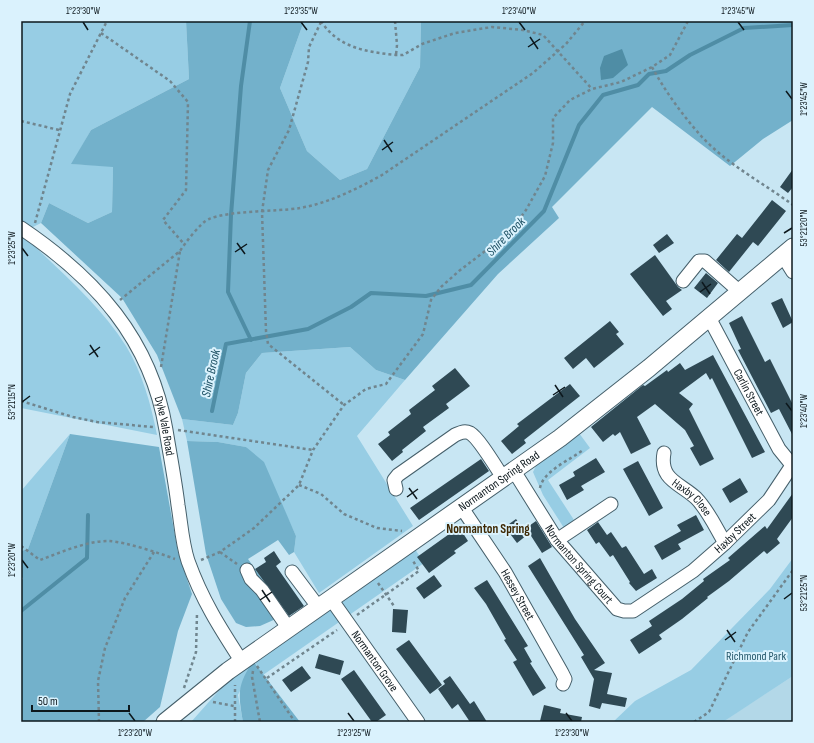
<svg xmlns="http://www.w3.org/2000/svg" width="814" height="743" font-family="'Sofia Sans Condensed',sans-serif">
<rect width="100%" height="100%" fill="#c8e6f3"/>
<!-- built -->
<path fill="#b3d8e8" d="M793,676v46h-70l16,-11z"/>
<!-- green -->
<path fill="#97cde4" d="M21,21h165l3,58 -98,51 -19,34 41,2 -1,46 -24,11 -39,-20 -8,20 -20,10c36,36 78,70 105,113 16,26 25,58 31,89l-136,-27z
M304,21h117l-1,46 -53,102 -27,11 -33,-29 -27,-63z
M350,347l26,23 29,10 -48,56 56,90 -94,67 -25,-41 2,-16 -17,-37 -33,-52 -28,-5 -31,-1 -5,-22 51,6 5,-12 8,-40 16,-20z
M579,433l11,15 -42,32 26,40 -10,8 -21,-33 -10,-23 4,-8z
M70,434l-42,115 -7,2v-60z
M413,546l11,17 -161,112 -9,-14 -16,34 5,27h-52l32,-36 30,-25z
M793,558v118l-70,46h-110l22,-21 56,-31 79,-81z"/>
<!-- forest -->
<path fill="#73b1cb" d="M186,21h118l-24,67 27,63 33,29 27,-11 53,-102 1,-46h372v99l-30,19 -33,27 -78,-59 -100,100 7,11 -61,56 -93,106 -29,-10 -26,-23 -88,6 -16,20 -8,40 -5,12 -51,-6 -25,-64 -35,-57 -81,-75 8,-20 39,20 24,-11 1,-45 -42,-3 20,-34 98,-51z
M70,434l89,13 19,105 14,42 -14,37 -18,76 -17,15h-122v-140l2,-4 -2,-1v-26l7,-2z
M187,441l31,1 28,5 18,15 32,74 -2,16 -5,3 -11,-15 -30,19 39,55 -27,12 -14,1 -10,-4 -15,-24 -15,-45z
M253,661l47,61h-57c-5,-29 -6,-36 10,-61z"/>
<!-- water -->
<path fill="#4f8da5" d="M622,49l6,16 -15,13 -12,2 -1,-12 4,-12z"/>
<g fill="none" stroke-linecap="round" stroke-linejoin="round">
<!-- stream -->
<path stroke="#4f8da5" stroke-width="4" d="M250,21l-9,65 -10,129 -3,77 23,48
M212,411l14,-67 82,-15 43,-22 20,-14 55,3 45,-11 73,-74 35,-86 24,-30 35,-10 11,-11 17,-3 24,-16 54,-27 49,-3
M21,611l66,-53 1,-43"/>
</g>
<!-- building -->
<path fill="#2f4954" d="M793,169v18l-5,6 -8,-6z
M772,200l14,11 -28,35 -5,-4 -24,30 -13,-12 21,-26 5,4z
M667,234l7,9 -15,10 -6,-8z
M655,255l23,32 4,3 -16,11 6,8 -9,7 -33,-42z
M706,273l12,10 -11,15 -13,-10z
M782,298l11,24 -10,6 -12,-25z
M742,316l23,46 5,-3 23,46v31l-14,-27 -8,4 -33,-63 3,-1 -12,-26z
M610,321l9,11 -3,2 8,10 -30,24 -8,-10 -13,11 -9,-11z
M713,355l52,97 -13,6 -40,-80 -2,2 -4,-7 -27,20 14,11 -4,5 25,50 -14,7 -10,-18 4,-2 -9,-16 -30,-26 -18,13 14,27 -20,10 -11,-22 -5,4 -2,-2 -10,8 -12,-15 52,-42 2,1 22,-16 1,2 12,-9 5,7z
M455,368l15,18 -24,18 3,4 -26,19 3,4 -24,19 1,2 -11,9 -14,-17 12,-9 -2,-3 23,-18 -2,-4 26,-20 -3,-4z
M570,384l10,12 -56,44 2,3 -14,11 -11,-13 18,-15 -2,-2z
M596,458l9,14 -24,14 3,4 -17,10 -8,-15 16,-9 -2,-4z
M481,459l8,12 -70,49 -9,-12z
M638,461l25,47 -14,8 -26,-47z
M740,478l8,14 -18,11 -8,-14z
M793,493v24l-16,22 3,4 -13,11 -3,-3 -35,30 -22,16 1,1 -26,21 -23,16 3,4 -23,15 -9,-14 22,-14 -3,-5 33,-22 22,-18 -1,-2 27,-19 -2,-2 37,-32 2,3z
M696,515l8,15 -26,14 3,5 -19,11 -8,-14 27,-15 -4,-6z
M516,519l11,16 -10,8 -12,-16z
M536,521l16,26 -10,6 -16,-25z
M598,522l9,13 4,-3 11,16 4,-2 18,28 8,-5 5,9 -21,13 -7,-8 1,-1 -17,-27 -3,2 -11,-15 -3,2 -9,-14z
M459,527l9,14 -14,10 2,2 -27,20 -12,-16z
M274,551l7,11 -5,4 28,40 -15,10 -34,-47 11,-7 -2,-4z
M540,558l35,61 30,44 -11,7 18,3 -5,21 20,4 -2,9 -23,-4 -2,6 -11,-3 5,-27 -13,-22 3,-2 -56,-89z
M434,575l8,11 -18,13 -8,-11z
M487,580l41,66 -4,2 8,14 -2,1 16,25 -13,8 -20,-34 4,-2 -13,-20 2,-1 -20,-35 -12,-16z
M393,609l15,1 -2,23 -14,-1z
M409,640l33,45 -12,9 -34,-45z
M319,654l25,7 -4,14 -25,-7z
M302,666l9,12 -20,14 -9,-12z
M354,670l32,45 -10,7h-4l-31,-43z
M450,676l20,28 4,-3 13,21h-17l-12,-18 -6,5 -14,-20 7,-5 -2,-3z
M544,705l17,4 -1,4 22,4 -1,5 -41,-1z"/>
<g fill="none" stroke-linecap="round" stroke-linejoin="round">
<!-- minor casing -->
<g stroke="#455f6a" stroke-width="15">
<g id="minor">
<path id="s1" d="M21,228c74,50 130,111 145,202 4,25 9,50 12,75 3,18 4,38 10,56 14,39 32,67 54,101"/>
<path d="M783,256l10,16"/>
<path d="M683,281l16,-20h6l35,31"/>
<path id="s2" d="M708,319l5,6 66,124 13,16"/>
<path id="s3" d="M664,453c-5,27 16,30 32,45 12,12 20,30 29,45"/>
<path id="s4" d="M514,471l43,69 60,69 7,2h9l60,-40 32,-28 44,-43 24,-36"/>
<path d="M396,489l-2,-9 4,-5 57,-40c5,-2 9,-5 15,-2 9,5 27,36 34,46"/>
<path id="s5" d="M462,508l43,64 57,101 3,6 -2,5"/>
<path d="M557,540l54,-36"/>
<path d="M247,570l4,9 11,11 27,39"/>
<path d="M292,572l27,36"/>
<path id="s6" d="M331,599l87,123"/>
</g>
</g>
<!-- major casing -->
<g stroke="#455f6a" stroke-width="19">
<g id="major">
<path id="s7" d="M165,722l63,-51 332,-233 89,-70 144,-121"/>
</g>
</g>
<!-- path -->
<path stroke="#70858e" stroke-width="2.5" stroke-dasharray="3 3" stroke-linecap="butt" d="M321,21c17,27 46,31 75,34h7l19,-11 33,-11 37,-6 31,3 20,5 49,54
M395,21l2,24 -1,10
M321,22l-12,25 -1,15 -19,68 -21,40 -6,42 4,119 2,13 76,61
M101,33l69,48 18,21 -2,88 -23,30 21,24
M652,67c13,24 31,49 50,70 25,27 61,46 91,68
M21,121l38,9
M35,223l35,-129 37,-73
M120,300l60,-49c5,-8 21,-29 29,-32 22,-9 66,-7 91,-11 29,-5 57,-19 82,-33l151,-102 33,-29 19,-23
M161,367l19,-116
M21,401l52,16 24,5 56,5
M178,430l135,20
M299,485l22,9 23,20 33,14 25,3
M540,488c3,-17 30,-28 43,-38
M21,546l19,14c22,-8 46,-19 69,-19 17,1 50,12 66,18
M220,552l17,12
M201,560l19,-8 34,-24 45,-43 14,-35 31,-45 22,-16 20,-5 37,-50 8,-34 10,-13 18,-16 51,-39 16,-22 19,-34 8,-33v-25l17,-18 22,-11 29,-7 31,-15 18,-12 18,-34
M378,583l16,23
M357,615l62,-44 -7,-12
M257,666l38,56
M253,671l-1,6 8,45
M267,678l70,-48
M184,688l12,-36 1,-39
M213,702l21,4
M99,722l-1,-41 7,-33 20,-50 29,-46
M235,722v-37
M694,722l15,-10 39,-80 45,-62"/>
<!-- minor -->
<use href="#minor" stroke="#fff" stroke-width="13"/>
<!-- major -->
<use href="#major" stroke="#fff" stroke-width="17"/>
</g>
<!-- ticks -->
<path fill="none" stroke="#0d181d" stroke-width="1.5" d="M83,22l5,8M301,22l6,8M519,22l6,8M738,22l6,8M530,37l8,12M528,47l12,-8M786,91l6,8M384,140l8,12M382,150l11,-8M784,233l8,-5M237,243l8,11M22,248l6,8M235,252l12,-8M702,282l8,12M700,292l11,-8M90,345l8,12M89,355l11,-8M555,385l8,12M553,395l12,-8M22,402l8,-6M786,403l6,8M409,488l8,11M407,497l11,-8M22,560l6,8M262,590l8,12M784,599l8,-6M260,600l12,-8M727,630l8,12M725,640l11,-8M129,713l6,8M348,713l6,8M566,713l6,8"/>
<g text-anchor="middle" stroke-width="4" stroke-linejoin="round" paint-order="stroke">
<!-- street labels -->
<g font-size="12" fill="#0d181d" stroke="#daf2fd">
<text dy="4" stroke="none"><textPath href="#s2" startOffset="84">Carlin Street</textPath></text>
<text dy="4" stroke="none"><textPath href="#s1" startOffset="252">Dyke Vale Road</textPath></text>
<text dy="4" stroke="none"><textPath href="#s7" startOffset="412">Normanton Spring Road</textPath></text>
<text dy="4" stroke="none"><textPath href="#s3" startOffset="56">Haxby Close</textPath></text>
<text dy="4" stroke="none"><textPath href="#s4" startOffset="318">Haxby Street</textPath></text>
<text dy="4" stroke="none"><textPath href="#s4" startOffset="114">Normanton Spring Court</textPath></text>
<text dy="4" stroke="none"><textPath href="#s5" startOffset="103">Hessey Street</textPath></text>
<text dy="4" stroke="none"><textPath href="#s6" startOffset="76">Normanton Grove</textPath></text>
</g>
<!-- park labels -->
<g font-size="12" fill="#24576a" stroke="#daf2fd">
<text x="756" y="660">Richmond Park</text>
</g>
<!-- water labels -->
<g font-size="13" font-style="italic" fill="#205366" stroke="#daf2fd">
<text transform="translate(505 236) rotate(-45)" y="5">Shire Brook</text>
<text transform="translate(210 373) rotate(-78)" y="5">Shire Brook</text>
</g>
<!-- neighbourhood labels -->
<g font-size="13" font-weight="bold" fill="#3d2702" stroke="#daf2fd">
<text x="488" y="533">Normanton Spring</text>
</g>
</g>
<!-- border -->
<rect width="814" height="743" fill="none" stroke="#daf2fd" stroke-width="44"/>
<!-- scale -->
<path d="M32 705v6h97v-6" fill="none" stroke="#0d181d" stroke-width="2"/>
<text x="38" y="705" font-size="12" fill="#0d181d" stroke="#daf2fd" stroke-width="3" paint-order="stroke">50 m</text>
<rect x="22" y="22" width="770" height="699" fill="none" stroke="#0d181d" stroke-width="1.5"/>
<g font-size="10" text-anchor="middle" fill="#0d181d">
<text x="83" y="14">1°23'30"W</text>
<text x="301" y="14">1°23'35"W</text>
<text x="519" y="14">1°23'40"W</text>
<text x="738" y="14">1°23'45"W</text>
<text transform="translate(803 99) rotate(-90)" y="4">1°23'45"W</text>
<text transform="translate(803 228) rotate(-90)" y="4">53°21'20"N</text>
<text transform="translate(11 248) rotate(-90)" y="4">1°23'25"W</text>
<text transform="translate(11 402) rotate(-90)" y="4">53°21'15"N</text>
<text transform="translate(803 411) rotate(-90)" y="4">1°23'40"W</text>
<text transform="translate(11 560) rotate(-90)" y="4">1°23'20"W</text>
<text transform="translate(803 593) rotate(-90)" y="4">53°21'25"N</text>
<text x="135" y="736">1°23'20"W</text>
<text x="354" y="736">1°23'25"W</text>
<text x="572" y="736">1°23'30"W</text>
</g>
</svg>
